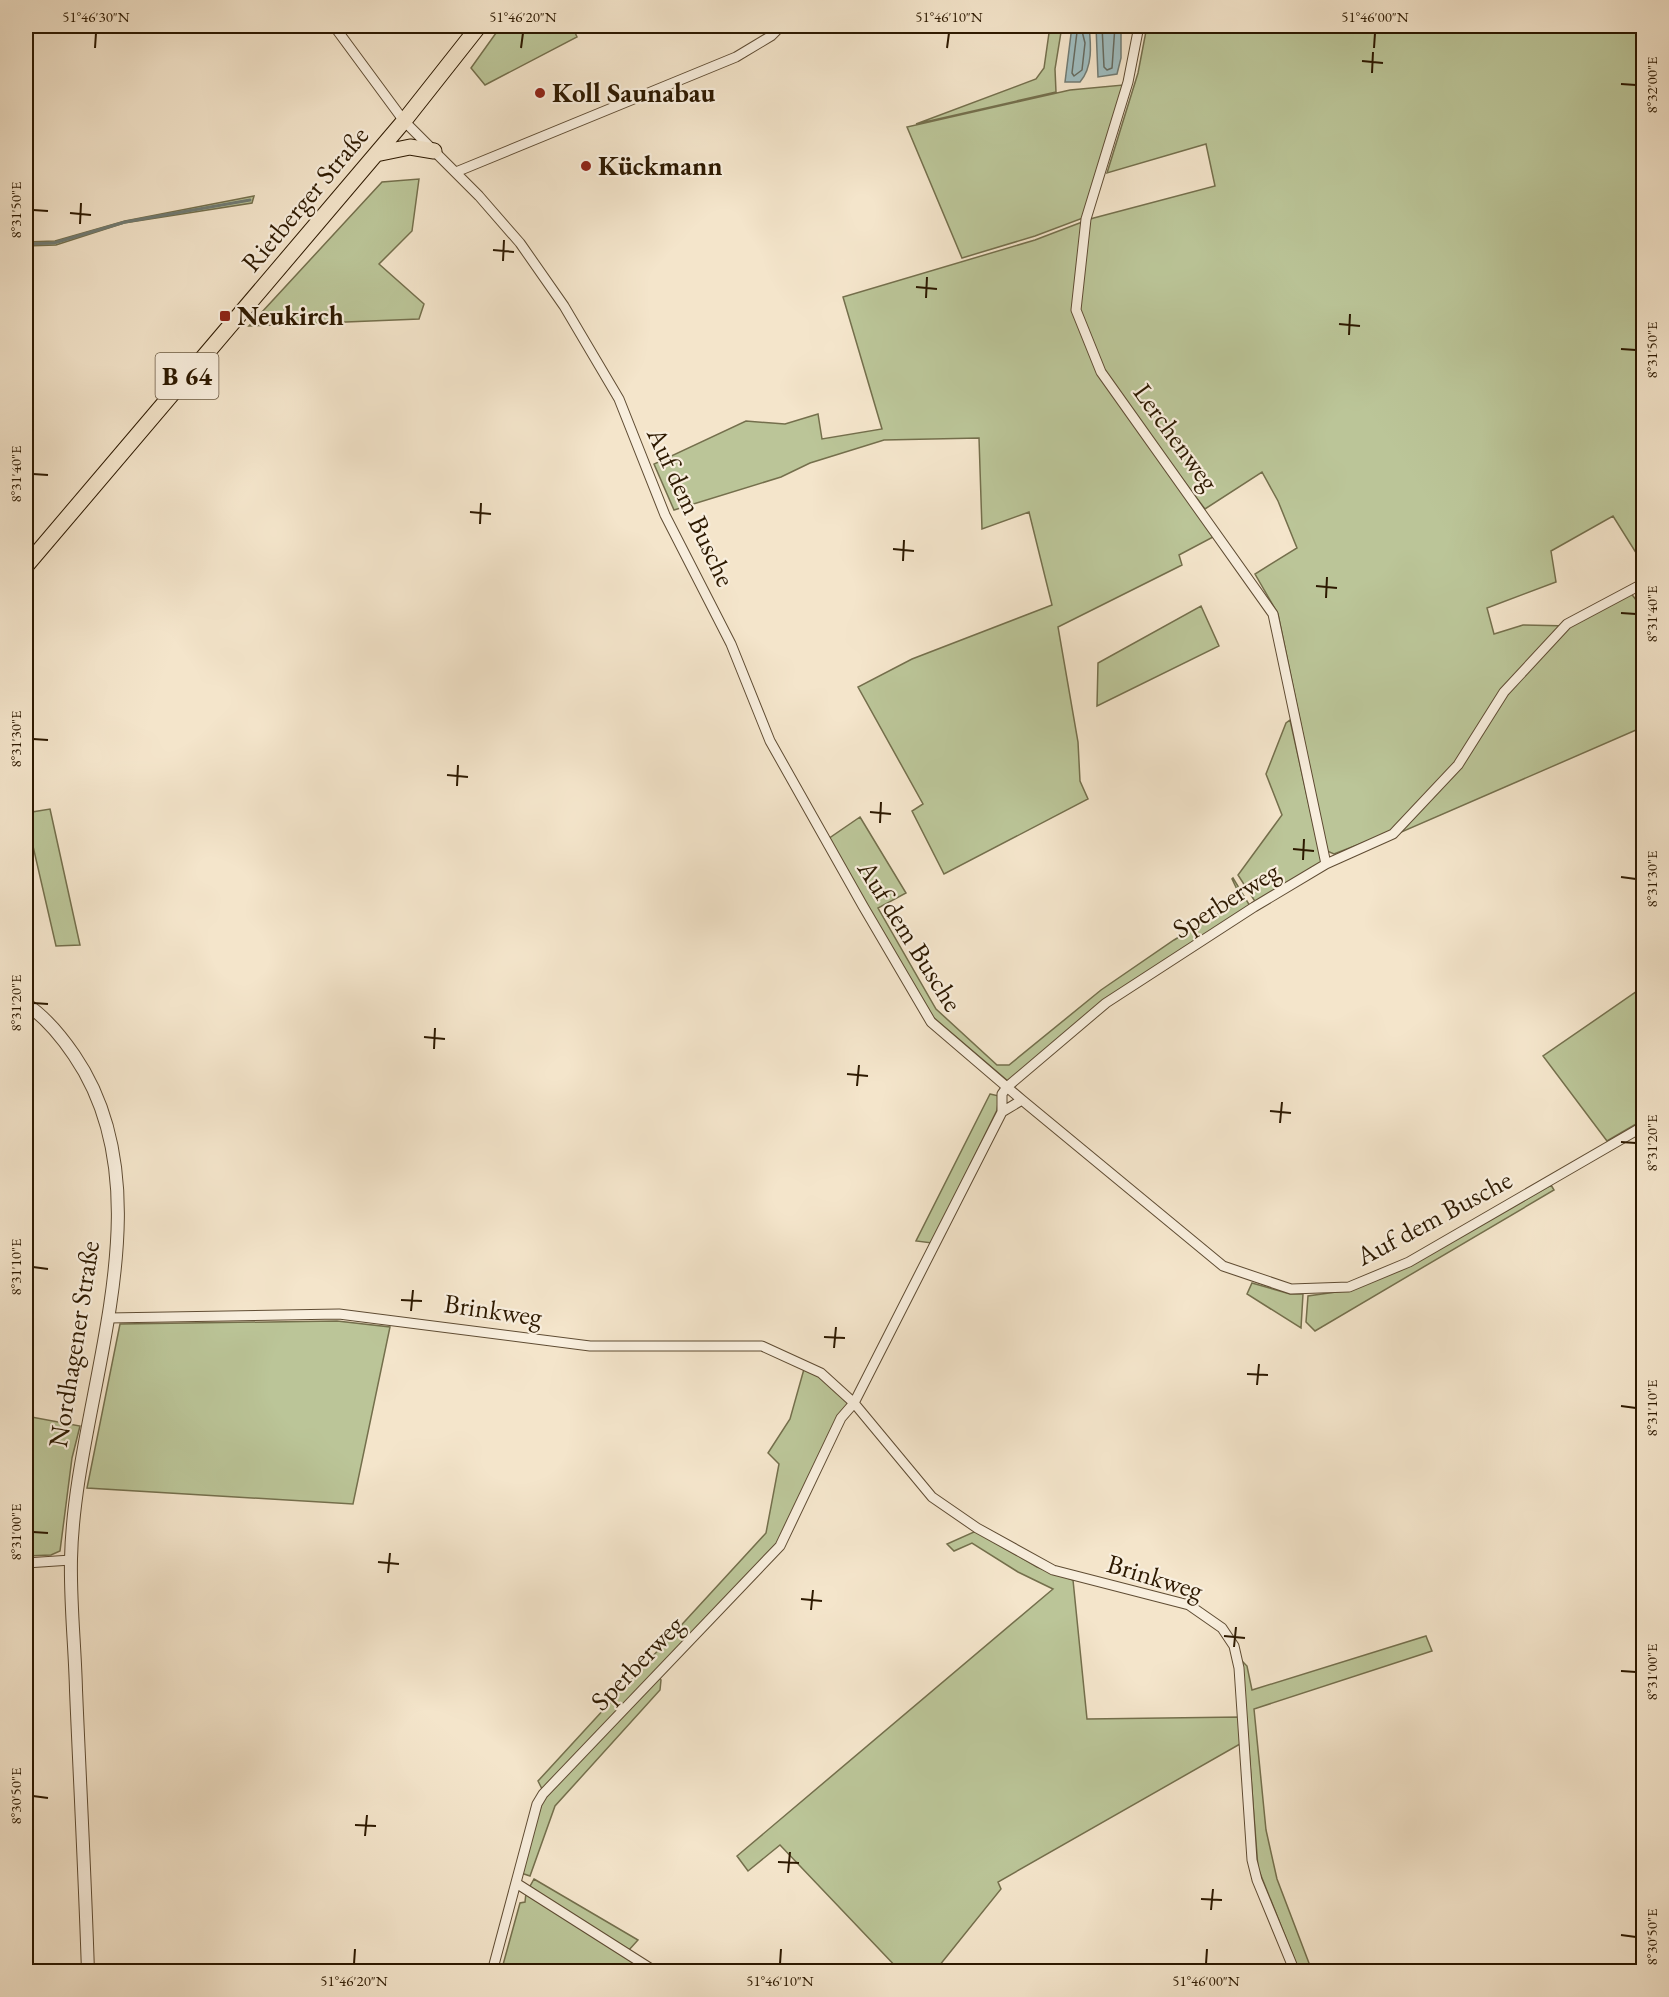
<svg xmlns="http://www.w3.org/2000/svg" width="1669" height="1997" font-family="'EB Garamond',serif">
<rect width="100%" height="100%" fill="#f4e5cb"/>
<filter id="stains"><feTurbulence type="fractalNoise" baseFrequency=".00333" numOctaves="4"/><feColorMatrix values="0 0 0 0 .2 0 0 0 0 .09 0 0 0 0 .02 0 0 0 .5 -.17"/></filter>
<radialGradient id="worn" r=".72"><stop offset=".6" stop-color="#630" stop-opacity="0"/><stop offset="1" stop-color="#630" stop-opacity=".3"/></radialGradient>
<!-- green -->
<path fill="#bbc598" stroke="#746f4c" stroke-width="1.5" d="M501,26h71l5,11 -92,48 -14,-17z
M1050,26h12l-7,43 1,23 -140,32 120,-45 8,-11z
M1147,26h496v538l-30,-48 -62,35 5,31 -69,26 7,26 29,-9 47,1 60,-34 13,17v118l-246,107 -4,-3 -59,23 -7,-3 -49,-237 -23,-40 42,-26 -19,-47 -16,-29 -57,37 -44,-58 54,85 -36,19 3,10 -124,62 20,115 2,39 8,18 -144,75 -32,-63 11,-7 -65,-117 54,-28 140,-54 -23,-93 -47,17 -3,-91 -95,2 -74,23 -29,14 -107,33 -20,-46 92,-43 39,3 33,-10 4,25 60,-10 -39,-132 192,-57 55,-21 125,-33 -9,-42 -99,29 31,-100z
M1123,85l-40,133 -48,18 -73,22 -55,-131 163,-37z
M419,179l-7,52 -33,33 45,40 -5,15 -170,7 133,-144z
M254,196l-2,7 -128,20 -68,22 -30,1v-4l29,-1 70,-20z
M1201,606l18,40 -122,60 1,-43z
M1290,720l32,143 -66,40 -18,-28 44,-60 -16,-41 20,-51z
M50,809l30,136 -24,1 -30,-130v-3z
M860,817l46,76 -28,15 58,101 61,56h12l92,-75 73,-50 68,-40 -10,-21 1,-1 17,28 -67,42 -174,134 -76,-65 -105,-178z
M1643,987v133l-36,21 -64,-85z
M990,1094l9,2 -2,14 -65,133 -16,-2z
M1551,1185l3,5 -239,141 -9,-9 2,-26 42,-6 60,-24z
M1252,1283l38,11h13l-2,34 -54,-34z
M337,1321l53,6 -37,177 -266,-16 33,-164z
M804,1369l16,7 28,26 -71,143 -235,244 -4,-8 228,-248 13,-69 -11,-11 22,-34z
M26,1416l54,10 -8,32 -12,93 -9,4 -25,1z
M976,1531l61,36 36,13 14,139 154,-2 -1,27 -242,138 3,7 -66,82h-35l-120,-126 -32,26 -11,-15 316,-267 -35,-17 -46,-29 -18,8 -7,-7z
M1426,1636l6,15 -178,58 12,121 11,49 35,92h-13l-41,-103 -16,-207 5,5 5,24z
M658,1676l3,4 -1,10 -105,116 -25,70 -9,-3 23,-77z
M534,1879l104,61 -10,11 -99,-63z
M526,1893l125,79h-150l19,-69 5,-1z"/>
<!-- water -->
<path fill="#9fbdc0" stroke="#717b73" stroke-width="1.5" d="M1072,26h17c2,19 4,41 -9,56h-15z
M1096,26h25v32l-4,16 -19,3z"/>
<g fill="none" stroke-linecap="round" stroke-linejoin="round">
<!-- shore -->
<path stroke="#666b60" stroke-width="1.5" d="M1102,26l2,41 3,3 5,-2 3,-42
M1081,27l4,16 -3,27 -8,6 -2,-3 5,-41z"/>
<!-- stream -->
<path stroke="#717b73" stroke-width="3" d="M26,244l28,-1 71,-21 125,-22"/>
<!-- minor casing -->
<g stroke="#5f4c33" stroke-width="11">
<path id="minor" d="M334,26l70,95 75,75 41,47 44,63 55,93 46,116 66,129 39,97 93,165 68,116 91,78 201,166 68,23 58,-2 60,-25 235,-136
M1139,26l-11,56 -42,137 -10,91 25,62 172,242 53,250
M456,172l280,-115 35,-21 10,-10
M1002,1112l20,-12
M108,1318l231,-4 251,32h172l59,27 33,30 78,94 45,31 76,42 136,35 33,23 12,18 5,22 13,192 5,20 38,92
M26,1563l45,-3
M516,1883l140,89
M492,1972l45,-168 6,-10 237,-248 61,-128 13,-15 148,-291v-18l5,-7 99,-84 148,-96 72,-43 67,-30 65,-69 46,-73 63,-68 77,-41"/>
</g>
<!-- tertiary casing -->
<g stroke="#5f4c33" stroke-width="14">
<path id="tertiary" d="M26,1004c18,12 35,32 48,51 99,144 0,344 -3,504 -1,44 4,88 5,131 4,94 9,188 12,282"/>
</g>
<!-- primary casing -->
<g stroke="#2d1900" stroke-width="17">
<path id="primary" d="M376,154l34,-7 24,4
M26,566l378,-445 75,-95"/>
</g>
<!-- minor -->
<use href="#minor" stroke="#f8eedd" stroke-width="9"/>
<!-- tertiary -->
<use href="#tertiary" stroke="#f8eedd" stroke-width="12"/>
<!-- primary -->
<use href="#primary" stroke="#f4e5cb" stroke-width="15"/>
</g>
<!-- ticks -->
<path fill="none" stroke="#2d1900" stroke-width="2" d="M95,48l1,-15M521,48l2,-15M947,48l2,-15M1374,48l1,-15M1362,61l21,2M1372,73l1,-21M1621,84l15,1M33,210l15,1M70,213l21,2M80,224l1,-21M493,250l21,2M503,261l1,-21M916,287l21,2M926,298l1,-21M1339,324l21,2M1349,335l1,-21M1621,349l15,1M33,474l15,1M470,512l21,2M480,524l1,-21M893,549l21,2M903,561l1,-21M1316,586l21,2M1326,598l1,-21M1621,613l15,1M33,739l15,1M447,775l21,2M457,786l1,-21M870,812l21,2M880,823l1,-21M1293,849l21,2M1303,860l1,-21M1621,877l15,2M33,1003l15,1M424,1037l21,2M434,1049l1,-21M847,1074l21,2M857,1086l2,-21M1270,1111l21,2M1280,1123l2,-21M1621,1142l15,1M33,1267l15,2M401,1300l21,1M411,1311l2,-21M824,1337l21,1M834,1348l2,-21M1247,1374l21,1M1257,1385l2,-21M1621,1406l15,2M33,1532l15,1M378,1562l21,2M388,1573l2,-20M801,1599l21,2M811,1610l2,-20M1224,1636l21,2M1234,1647l2,-20M1621,1671l15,1M33,1796l15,2M355,1825l21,1M365,1836l2,-21M778,1862l21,1M788,1873l2,-21M1201,1899l21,1M1211,1910l2,-21M1621,1935l15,2M354,1964l1,-15M780,1964l1,-15M1206,1964l1,-15"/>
<!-- markers -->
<g fill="#8f2418" stroke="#f8eedd" stroke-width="2">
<circle cx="540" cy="93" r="6"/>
<circle cx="586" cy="166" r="6"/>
<rect x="219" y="310" width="12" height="12" rx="3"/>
</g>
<g text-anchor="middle" stroke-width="4.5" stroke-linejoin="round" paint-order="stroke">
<!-- shield labels -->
<rect fill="#f8eedd" stroke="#6a5942" stroke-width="1.5" x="155.5" y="353" width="63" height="46" rx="4.5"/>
<g font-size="26" font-weight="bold" fill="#2d1900">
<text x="187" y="385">B 64</text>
</g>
<!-- poi labels -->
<g font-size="27" font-weight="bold" fill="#2d1900" stroke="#f8eedd" text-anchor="start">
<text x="552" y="102">Koll Saunabau</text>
<text x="598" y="175">Kückmann</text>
<text x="237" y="325">Neukirch</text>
</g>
<!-- street labels -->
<g font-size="27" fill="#2d1900" stroke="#f8eedd">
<text transform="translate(305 199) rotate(-50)" y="9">Rietberger Straße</text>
<text transform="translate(1176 437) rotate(54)" y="9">Lerchenweg</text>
<text transform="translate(691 507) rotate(65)" y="9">Auf dem Busche</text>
<text transform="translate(1226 900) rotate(-32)" y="9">Sperberweg</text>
<text transform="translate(910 936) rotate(58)" y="9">Auf dem Busche</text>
<text transform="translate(1434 1218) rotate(-28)" y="9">Auf dem Busche</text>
<text transform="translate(493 1310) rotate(8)" y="9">Brinkweg</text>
<text transform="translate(74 1344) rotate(-81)" y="9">Nordhagener Straße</text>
<text transform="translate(1155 1577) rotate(17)" y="9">Brinkweg</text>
<text transform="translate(637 1663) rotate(-46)" y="9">Sperberweg</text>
</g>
</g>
<!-- margin -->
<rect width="1669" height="1997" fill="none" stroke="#f4e5cb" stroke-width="66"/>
<rect x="33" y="33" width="1603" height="1931" fill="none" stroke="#2d1900" stroke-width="2"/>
<g font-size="15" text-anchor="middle" fill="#2d1900">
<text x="96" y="22">51°46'30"N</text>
<text x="523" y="22">51°46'20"N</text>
<text x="949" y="22">51°46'10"N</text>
<text x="1375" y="22">51°46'00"N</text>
<text transform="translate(1652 85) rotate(-90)" y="5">8°32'00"E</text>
<text transform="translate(16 210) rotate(-90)" y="5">8°31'50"E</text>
<text transform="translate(1652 350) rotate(-90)" y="5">8°31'50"E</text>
<text transform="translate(16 474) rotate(-90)" y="5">8°31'40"E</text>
<text transform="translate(1652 614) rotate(-90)" y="5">8°31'40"E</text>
<text transform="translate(16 739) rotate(-90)" y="5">8°31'30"E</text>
<text transform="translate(1652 879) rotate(-90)" y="5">8°31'30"E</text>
<text transform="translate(16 1003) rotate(-90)" y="5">8°31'20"E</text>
<text transform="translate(1652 1143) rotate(-90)" y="5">8°31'20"E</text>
<text transform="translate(16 1267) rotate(-90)" y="5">8°31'10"E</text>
<text transform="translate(1652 1408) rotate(-90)" y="5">8°31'10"E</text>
<text transform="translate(16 1532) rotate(-90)" y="5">8°31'00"E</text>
<text transform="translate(1652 1672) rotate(-90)" y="5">8°31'00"E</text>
<text transform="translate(16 1796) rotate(-90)" y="5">8°30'50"E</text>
<text transform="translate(1652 1937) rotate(-90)" y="5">8°30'50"E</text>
<text x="354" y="1986">51°46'20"N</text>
<text x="780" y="1986">51°46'10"N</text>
<text x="1206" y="1986">51°46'00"N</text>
</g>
<rect width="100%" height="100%" filter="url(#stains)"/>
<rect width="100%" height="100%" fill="url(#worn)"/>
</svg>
